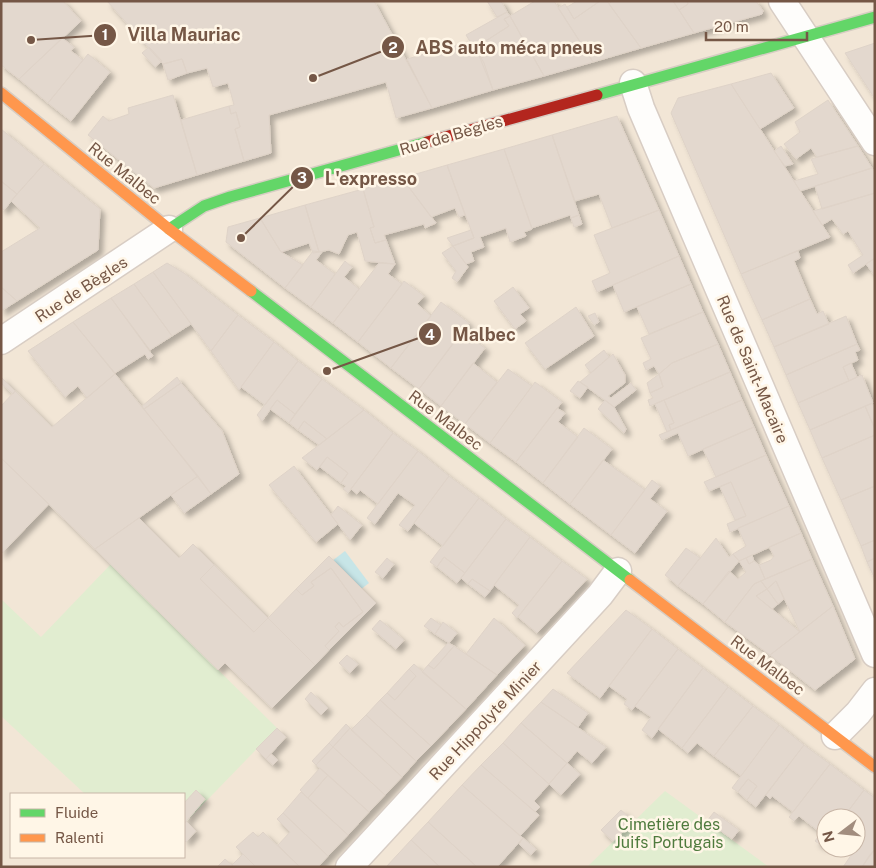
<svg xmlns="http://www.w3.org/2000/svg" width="876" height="868" font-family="'Public Sans',sans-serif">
<defs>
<filter id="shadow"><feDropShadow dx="4.5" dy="4.5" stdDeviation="2.5" flood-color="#0004"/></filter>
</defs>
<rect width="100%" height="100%" fill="#f6f0e6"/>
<!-- residential -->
<path fill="#f2e6d6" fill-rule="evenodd" d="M1,1h874v866h-874zM11,794h173v63h-173zM826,818h30v30h-30z"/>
<!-- green -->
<path fill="#e1edd0" d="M111,564l166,164 -93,96v-30h-99l-84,-78v-117l40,38z
M665,791l104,76h-182z"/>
<!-- water -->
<path fill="#c7e5e7" d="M345,551l24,32 -13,10 -24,-32z"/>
<!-- building -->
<path fill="#e3d8ce" stroke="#dfd3c8" filter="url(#shadow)" d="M1,1h62l18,20 -62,58 -18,-14z
M107,1h267l58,107 -36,10 -10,-36 -117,33 2,38 -27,8 -9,-32 5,-2 -4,-15 -5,2 -2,-8 5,-1 -6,-22 -15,4 -6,-19 -20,5 -5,-14 -19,5z
M487,1h14l6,11 -10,5z
M535,1h19l39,61 -49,14 -34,-60z
M577,1h23l-26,18 -7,-12z
M600,1h7l34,47 -48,14 -35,-54 7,-4 9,15z
M612,1h61l21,32 -53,15 -32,-44z
M673,1h14l1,3 -9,6z
M687,1h69l7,10 -1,3 -68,19 -15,-23 9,-6z
M507,12l3,4 -6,3 5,7 -28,18 7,11 -8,3 -14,-23z
M510,16l34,60 -51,14 -13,-32 8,-3 -7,-11 28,-18 -5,-7z
M62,38l12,9 -3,4 12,9 -35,43 -29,-24z
M471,41l13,22 9,27 -61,18 -25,-49z
M875,43v56l-30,-46z
M149,47l13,14 -7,6 -13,-14z
M88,54l22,18 -39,49 -23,-18z
M182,59l5,14 -19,7 -5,-16z
M771,73l23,35 -34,21 -29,-45z
M731,84l99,153 -89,37 -70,-161 7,-15z
M173,95l24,80 -43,13 -66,-53 15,-19 6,5 20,-7 -1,-6z
M828,100l30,46 -41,11 -6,-9 -15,11 -12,-15 16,-12 -5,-10z
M229,106l2,8 5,-2 4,15 -5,2 9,32 -47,14 -16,-55z
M617,116l42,94 -47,18 -13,-34 -24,7 -23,-66z
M1,129l43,35 -27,30 -16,-13z
M552,135l27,80 -8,3 -1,-3 -38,13 -28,-79z
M781,146l12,18 -8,2 -11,-15z
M858,146l14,22 -72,23 -6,-10 24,-7 -7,-15z
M504,149l28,80 -8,3 2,4 -16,6 -4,-14 -26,9 4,10 -13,5 3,9 -8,3 -13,-18 21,-8 -27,-73z
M44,164l56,45 -2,41 -81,51 -16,-14v-35l39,-24 -29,-27z
M447,165l18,50 -6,2 -4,-9 -24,9 -29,-39z
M872,168l3,4v21l-53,16 -7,-23z
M402,178l34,45 -11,5 -1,-4 -40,11 2,5 -11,3 -5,-15 4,-1 -11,-38z
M1,181l16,13 -13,16 -3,-2z
M363,189l11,38 -4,1 5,15 11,-3 9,24 -30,-3 -8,-29 -9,3 -9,19 -10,-4 -10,2 -14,-47z
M875,193v65l-22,15 -5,-8 15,-10 -15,-24 -5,3 -11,-15 -10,6 -9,-14z
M305,205l14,47 -6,1 -4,-10 -28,9 -21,-34z
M659,210l20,46 -82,36 -5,-11 18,-8 -16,-38z
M579,215l3,9 -8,3 -3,-9z
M260,218l21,34 22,13 -18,23 -59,-46 2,-15z
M471,230l3,8 -21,8 -6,-8z
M453,246l15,21 -11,15 -5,-4 4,-7 -14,-18z
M313,251l9,1 -6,8 19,14 -24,33 -26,-19z
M798,251l2,7 -6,3 16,38 -48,21 -21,-46z
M679,256l12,28 -67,28 -11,-27z
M875,258v18l-9,-12z
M345,261l7,6 -8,10 15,12 -26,34 -22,-16z
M167,263l17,10 54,42 -27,36 -58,-79z
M379,263l16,1 -7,10 14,10 -44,58 -25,-19z
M153,272l38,52 -19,12 -38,-52z
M404,281l20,15 -7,8 14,12 -40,52 -33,-26z
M134,284l38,52 -22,14 -39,-52z
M691,284l12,28 -54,22 -12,-27z
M1,287l16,14 -16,10z
M513,287l16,21 -9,6 6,7 -11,8 -21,-28z
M111,298l42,58 -5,3 -3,-5 -30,19 -42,-51z
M810,299l7,15 6,-3 6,13 -55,23 -12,-27z
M441,302l28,21 -50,66 -28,-21z
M576,307l18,29 -49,33 -20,-26z
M703,312l15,32 -46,19 -13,11 -5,-8 -8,4 -3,-7 8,-4 -10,-21z
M595,313l4,9 -5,3 -6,-9z
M238,315l36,27 -35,48 -28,-39z
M846,316l11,28 -71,31 -12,-28z
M73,322l42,52 -28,24 -9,-12 -13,11 -37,-46z
M462,331l23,17 -44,58 -22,-17z
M274,342l24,19 -33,44 -24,-18z
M718,344l12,28 -80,34 -2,-6 5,-2 -3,-5 13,-6 -4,-13 13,-11z
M857,344l3,6 -5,2 3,8 -15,7 6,14 -51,22 -12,-28z
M604,350l5,7 -18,16 -6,-8z
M613,354l12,21v8l-17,13 3,2 20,-15 5,7 -22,17 -34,-25z
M298,361l24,18 -27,35 -18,-14 -15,21 -5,-6z
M473,363l24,19 -32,42 -24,-18z
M851,363l6,14 -8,4 -6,-14z
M508,369l24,17 -42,57 -25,-19z
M730,372l12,28 -71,30 -2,-5 5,-2 -10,-23z
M115,374l83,102 -103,73 -94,-91v-52l14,-15 37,36z
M659,374l4,13 -13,6 -3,-10z
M862,375l11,28 -63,27 -12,-27z
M1,377l14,14 -2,3 -12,-11z
M177,377l4,6 -37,26 -2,-3z
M322,379l42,31 -37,29 -23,-18 -6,9 -9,-7z
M578,381l10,6 -8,11 -10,-7z
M535,382l27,20 -46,60 -26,-19z
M181,383l41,48 17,43 -28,20 -67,-85z
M277,400l18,14 -6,9 -19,-14z
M605,400l9,7 12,22 -2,4 -26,-24z
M664,400l10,23 -5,2 2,5 -4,2 -12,-28z
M742,400l12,27 -66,29 -10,-23 -16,7 -3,-5z
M872,403l3,6v20l-10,-23z
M865,406l10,23v6l-53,23 -12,-28z
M557,408l8,5 -7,9 20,15 -35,46 -27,-21z
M364,410l29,23 -45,60 -5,-4 3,-3 -5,-3 7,-10 -21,-16 -10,13 -15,-12z
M304,421l23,18 -8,6 -21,-15z
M754,427l12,28 -50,22 -13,-28z
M584,428l28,21 -42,55 -27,-21z
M393,433l25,18 -40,53 -18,-14 -3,4 -6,-5z
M875,435v51l-34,14 -19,-42z
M418,451l31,25 -41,55 -9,-6 16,-20 -17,-12 -23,31 -8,-6z
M766,455l23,51 -59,26 -3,-8 19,-8 -15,-34 -22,9 -5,-9z
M327,457l21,16 -7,10 -21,-16z
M1,458l48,46 -48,50z
M603,460l42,30 -34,45 -41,-31z
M294,466l44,58 -22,18 -47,-57z
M198,476l13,18 -27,19 -13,-18z
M449,476l30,22 -36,48 -29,-23z
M652,480l8,6 -10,13 17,12 -32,42 -24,-18z
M731,482l15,34 -11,4 -15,-33z
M875,486v54l-14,6 -20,-46z
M479,498l27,21 -41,54 -21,-16 -7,10 -7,-5z
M338,506l24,19 -12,15 -19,-25z
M789,506l12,27 -62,28 -6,-7 13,-8 -8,-18z
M139,518l40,40 14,-14 21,21 -14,14 54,53 14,-14 47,47 -43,43 -47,-45 -7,7 -123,-121z
M506,519l24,18 -40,54 -18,-12 -4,5 -7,-6z
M801,533l11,26 -47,20 -6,-14 12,-5 3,-4 -5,-9z
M530,537l32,24 -45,57 -5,-5 7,-8 -25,-20z
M716,538l13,19 4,-3 6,7 -36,43 -25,-18z
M875,540v18l-8,4 -6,-16z
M686,548l14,10 -22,28 -13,-11z
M752,555l2,6 -5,3 -3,-6z
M329,556l47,47 -47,47 -4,-4 14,-15 -4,-4 4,-5 4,5 20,-15 -32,-44 -20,14 3,4 -12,9 -6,-6z
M444,557l21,16 -8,10 -20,-16z
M387,558l7,6 -11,14 -8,-6z
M746,558l3,6 5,-3 5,4 6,14 -11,5 -29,38 -22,-18 26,-33 9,8 8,-7 -7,-11z
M875,558v21l-8,-17z
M812,559l21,47 -33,26 -24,-51 -9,8 -6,-8z
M562,561l25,18 -50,54 -19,-16z
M214,565l54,53 -14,14 -54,-53z
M331,568l32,44 -20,15 -4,-5 -4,5 4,4 -14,15 4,4 -14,15 -47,-47 28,-29 6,6 12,-9 -3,-4z
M472,579l18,12 -5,6 -17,-13z
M761,581l6,8 -11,7 44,36 -30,23 -45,-33 29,-38z
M776,581l8,18 -6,5 -11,-15z
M767,589l11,15 -6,5 -16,-13z
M833,606l22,53 -40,31 -45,-35z
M626,610l26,19 -52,69 -33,-25z
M431,618l10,7 -6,9 -11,-8z
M494,618l31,27 -28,30 -31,-21z
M380,620l24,20 -8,9 -24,-20z
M443,622l14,11 -8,10 -14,-9z
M652,629l26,20 -46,61 -8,-6 3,-5 -18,-13z
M448,643l6,3 -20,23 -6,-4z
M454,646l43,29 -31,34 -44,-37 6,-7 6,4z
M678,649l25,19 -51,70 -10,-8 9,-13 -16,-11z
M347,655l11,9 -8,9 -11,-10z
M414,664l52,45 -35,37 -51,-46 7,-7 8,7 21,-24 -7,-7z
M703,668l25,19 -46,61 -24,-19z
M409,669l7,7 -21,24 -8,-7z
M728,687l25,19 -39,50 -17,-13 -9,10 -6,-5z
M553,689l35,24 -10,14 -37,-25z
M311,692l17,16 -7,7 -16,-16z
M380,700l51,46 -15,15 -50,-46z
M541,702l65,45 -14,16 -15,-12 -10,12 -46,-40z
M753,706l26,19 -38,51 -27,-20z
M366,715l50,46 -14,16 -51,-47z
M521,723l46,40 -18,21 -46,-41z
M346,724l4,4 -17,19 -4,-4z
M779,725l25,20 -48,62 -9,-7 10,-14 -9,-7 -10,13 -6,-4z
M277,728l9,9 -20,22 -10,-10z
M350,728l52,49 -17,18 -52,-48z
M329,743l4,4 -17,18 -4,-4z
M503,743l46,41 -15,17 6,6 -5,5 -54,-47z
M804,745l26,19 -37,48 -21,-16 -2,3 -4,-4z
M333,747l52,48 -16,17 -53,-47z
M271,754l7,6 -5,5 -7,-6z
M567,763l13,11 -19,21 -12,-11z
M830,764l34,26 -21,28h-17v22l-4,6 -7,-5 6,-8 -22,-17 -5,5 -5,-4z
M481,765l58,50 -19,21 -58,-51z
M320,768l8,7 -20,23 -8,-8z
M328,775l41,37 -21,23 -40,-37z
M748,779l9,7 -10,14 -9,-8z
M462,785l61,53 -26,29h-20l-49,-45z
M196,790l9,9 -21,25v-21z
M864,790l11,8v51l-13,18h-19l13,-19v-30h-13z
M301,792l47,43 -20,21 -45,-43z
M621,810l13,11 -21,20 -12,-11z
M714,812l25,18 -7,9 -25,-18z
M283,813l45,43 -10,11h-18l-22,-22 12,-13 -13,-13z
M186,821l10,10 -10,11 -2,-2v-16z
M428,822l49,45h-37l-29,-27z
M253,832l5,5 5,-5 37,35h-44l-20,-20z
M523,838l13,11 -5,6 -12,-11z
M411,840l29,27h-54z
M875,849v18h-13l7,-11z
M243,854l13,13h-22l-2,-2z
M225,859l7,6 2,2h-17z"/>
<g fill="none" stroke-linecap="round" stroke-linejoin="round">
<!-- street casing -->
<g stroke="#d8cdc4" stroke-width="29">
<path id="street" d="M782,1l93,141
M633,83l8,25 234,546
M1,341l168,-112
M835,736l23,-23 17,-22
M349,867l251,-272 18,-24"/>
</g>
<!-- fast casing -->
<g stroke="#d7cdc3" stroke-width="14">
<path id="fast" d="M597,95l278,-78
M169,229l35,-23 26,-9 197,-55
M251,291l379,289"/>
</g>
<!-- slow casing -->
<g stroke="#d7cdc3" stroke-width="14">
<path id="slow" d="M1,93l168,136 82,62
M630,580l245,187"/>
</g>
<!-- jam casing -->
<g stroke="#d7cdc3" stroke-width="14">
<path id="jam" d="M427,142l170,-47"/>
</g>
<!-- street -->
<use href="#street" stroke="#fefdfb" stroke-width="26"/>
<!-- fast -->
<use href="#fast" stroke="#63d668" stroke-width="11"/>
<!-- slow -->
<use href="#slow" stroke="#ff974d" stroke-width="11"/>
<!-- jam -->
<use href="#jam" stroke="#b3261e" stroke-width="11"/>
</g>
<g text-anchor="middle" stroke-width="5" stroke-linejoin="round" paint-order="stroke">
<!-- street labels -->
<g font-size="16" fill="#755746" stroke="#fff6e7">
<text transform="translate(451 135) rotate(-16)" y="6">Rue de Bègles</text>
<text transform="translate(125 173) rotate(39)" y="6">Rue Malbec</text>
<text transform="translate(81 289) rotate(-33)" y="6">Rue de Bègles</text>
<text transform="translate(753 369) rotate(67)" y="6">Rue de Saint-Macaire</text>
<text transform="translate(446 420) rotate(37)" y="6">Rue Malbec</text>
<text transform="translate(768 665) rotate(37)" y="6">Rue Malbec</text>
<text transform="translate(485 720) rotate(-47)" y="6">Rue Hippolyte Minier</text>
</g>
<!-- park labels -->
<g font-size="16" fill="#4f7b3d" stroke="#fff6e7">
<text x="669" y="830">Cimetière des<tspan x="669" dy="18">Juifs Portugais</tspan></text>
</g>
</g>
<!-- callouts -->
<path fill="none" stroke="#755746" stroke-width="2" d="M31 40L105 35M313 78L393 47M241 238L302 178M327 371L430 334"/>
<g fill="#755746" stroke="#fff6e7" stroke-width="2">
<circle cx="31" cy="40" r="5"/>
<circle cx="313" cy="78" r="5"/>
<circle cx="241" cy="238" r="5"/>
<circle cx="327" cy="371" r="5"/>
<circle cx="105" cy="35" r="12"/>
<circle cx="393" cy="47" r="12"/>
<circle cx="302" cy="178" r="12"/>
<circle cx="430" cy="334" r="12"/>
</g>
<g font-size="15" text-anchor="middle" font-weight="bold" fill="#fff">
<text x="105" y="40">1</text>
<text x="393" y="53">2</text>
<text x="302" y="183">3</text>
<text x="430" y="340">4</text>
</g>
<g font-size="18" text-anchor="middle" font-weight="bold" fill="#755746" stroke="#fff6e7" stroke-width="5" stroke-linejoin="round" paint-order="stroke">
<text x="184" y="41">Villa Mauriac</text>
<text x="509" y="54">ABS auto méca pneus</text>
<text x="371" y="185">L'expresso</text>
<text x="484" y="341">Malbec</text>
</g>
<!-- border -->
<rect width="876" height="868" fill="none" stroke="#755746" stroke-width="5"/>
<!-- legend -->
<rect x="10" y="793" width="175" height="65" fill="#fff6e7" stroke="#c8b6a7"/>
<rect x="20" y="809" width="25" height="8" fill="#63d668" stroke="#c8b6a7"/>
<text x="55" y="818" font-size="15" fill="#755746">Fluide</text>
<rect x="20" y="834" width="25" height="8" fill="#ff974d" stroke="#c8b6a7"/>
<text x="55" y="843" font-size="15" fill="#755746">Ralenti</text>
<!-- north arrow -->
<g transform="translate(841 833) rotate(254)"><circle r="24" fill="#fff6e7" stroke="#c8b6a7"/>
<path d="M0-4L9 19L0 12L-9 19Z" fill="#a28d7e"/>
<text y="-8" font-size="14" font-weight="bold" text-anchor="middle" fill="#755746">N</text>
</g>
<!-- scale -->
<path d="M706 32v8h101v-8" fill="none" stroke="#755746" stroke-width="2.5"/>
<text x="714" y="32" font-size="15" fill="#755746" stroke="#fff6e7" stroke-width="4" paint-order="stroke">20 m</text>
</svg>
